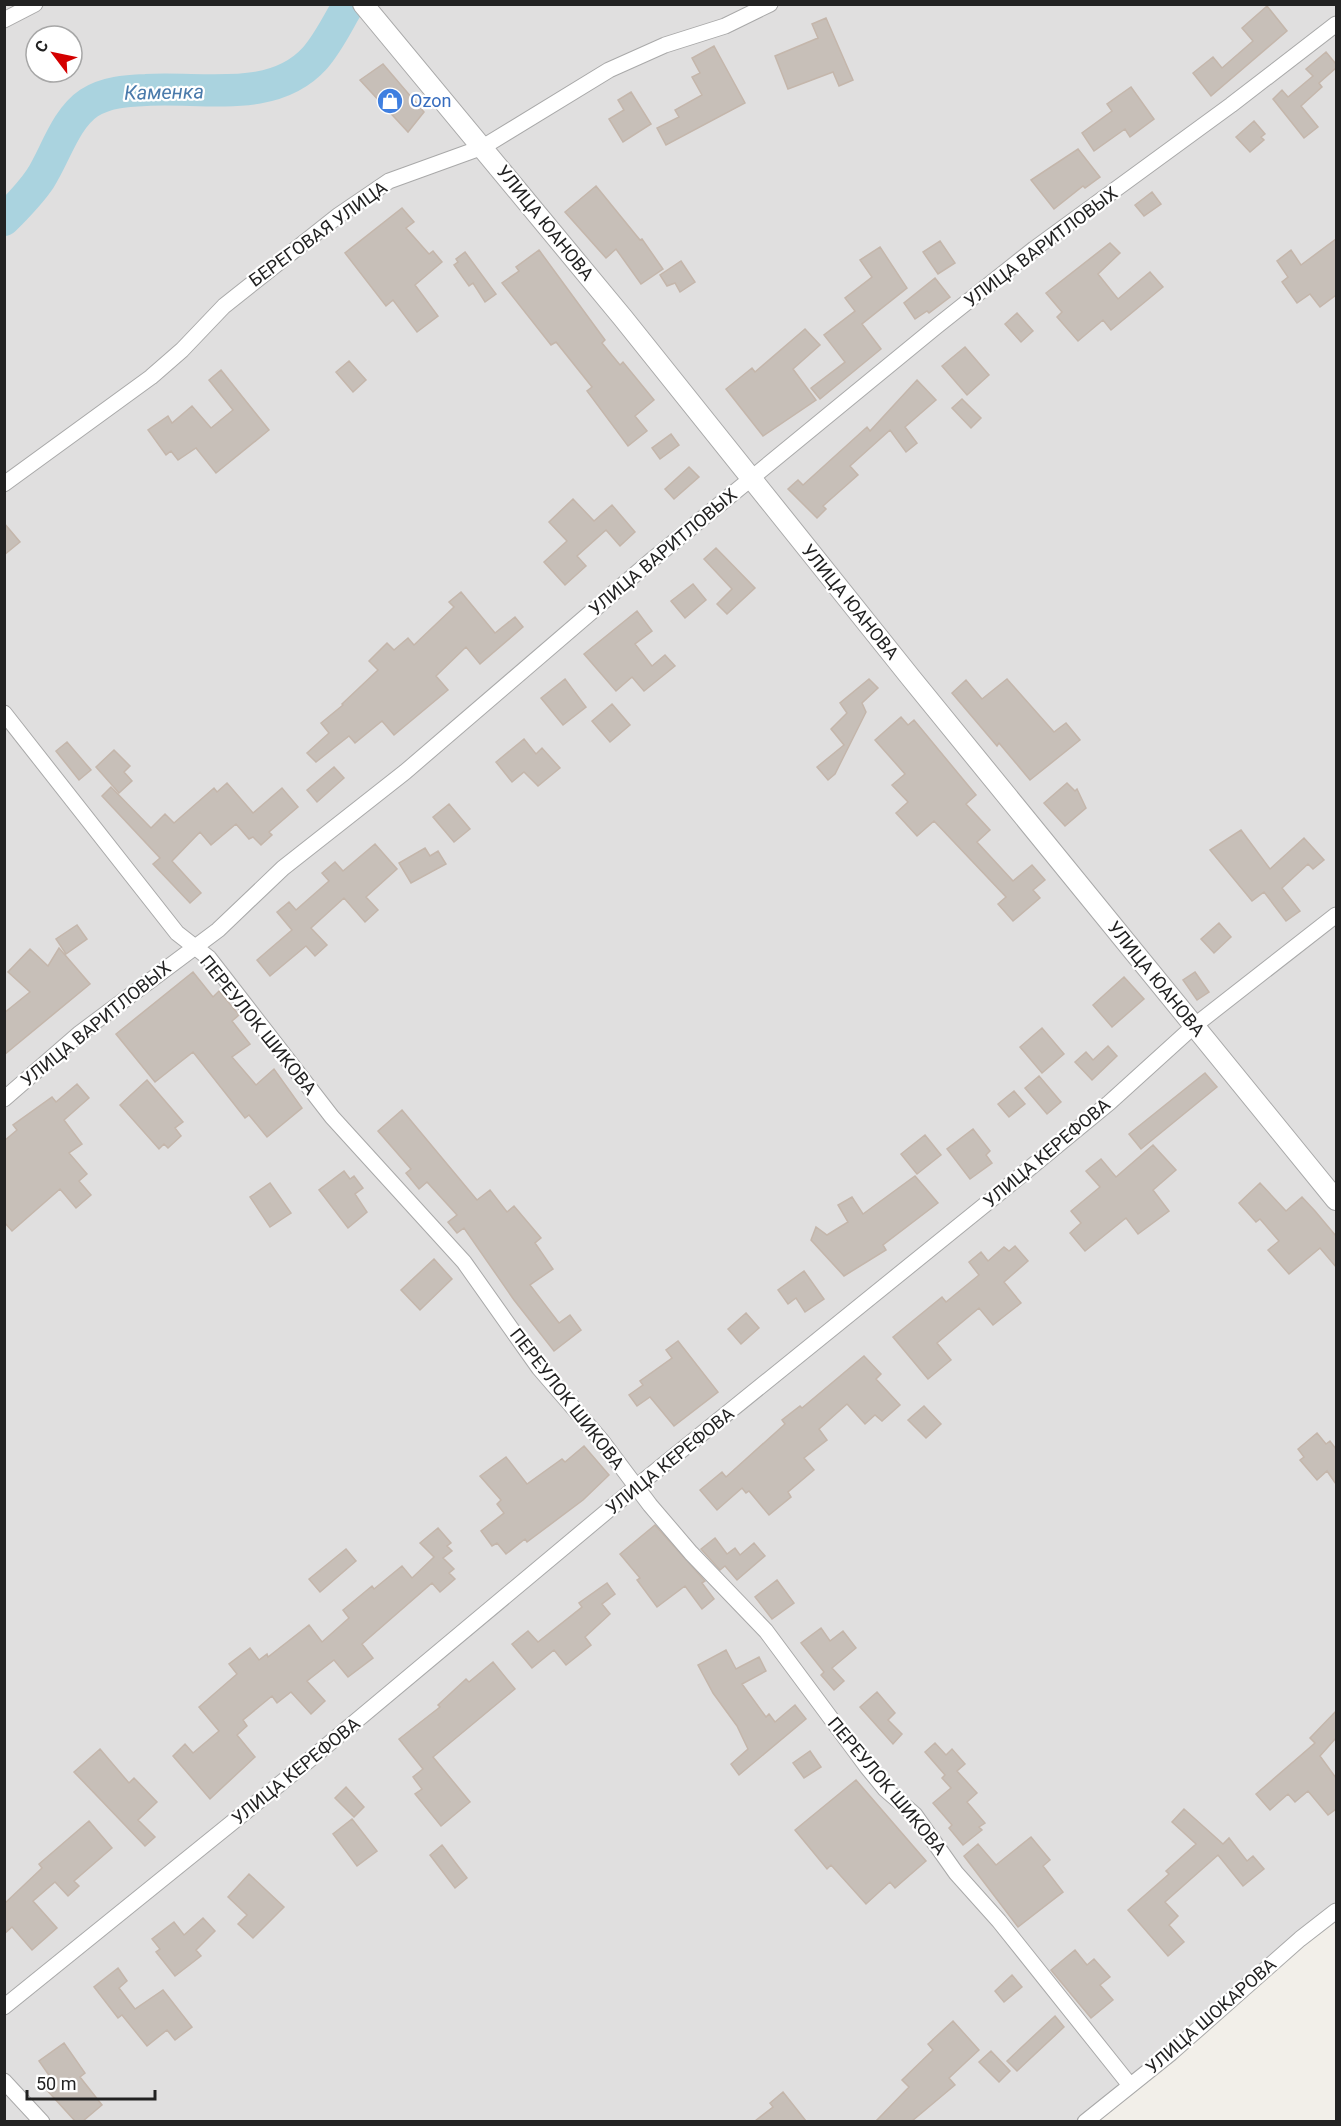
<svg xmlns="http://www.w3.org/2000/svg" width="1341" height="2126" font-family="Roboto,sans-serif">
<rect width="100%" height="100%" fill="#f2efe9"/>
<!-- residential -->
<path fill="#e0dfdf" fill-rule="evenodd" d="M5,5h1331v1906l-251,210 -1080,1zM36,36h36v36h-36z"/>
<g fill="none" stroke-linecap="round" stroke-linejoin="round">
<!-- river -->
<path stroke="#aad3df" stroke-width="32" d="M4,220c13,-13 26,-26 36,-41 15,-23 25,-60 49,-76 17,-11 37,-12 57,-13 54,-4 127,15 169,-32 14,-16 23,-36 34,-54"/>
</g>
<!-- building -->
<path fill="#c7bfb8" stroke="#c4b6ab" stroke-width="1.5" d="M1267,6l20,25 -76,65 -18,-23 20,-16 9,11 31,-27 -11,-13z
M826,18l27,62 -14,6 -6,-14 -45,17 -13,-33 43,-18 -6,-14z
M714,46l31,57 -79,42 -9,-17 22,-11 -4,-7 27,-15 -10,-18 8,-4 -8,-15z
M1326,52l10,12v4l-17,15 3,4 -21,19 17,21 -14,11 -31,-39 9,-9 6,7 25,-21 -7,-7z
M383,64l41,48 -16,20 -48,-52z
M1131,87l23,32 -24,18 -5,-8 -31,22 -12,-18 30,-22 -5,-7z
M631,92l20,32 -28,18 -14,-23 15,-9 -6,-10z
M1254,121l11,13 -4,3 3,3 -14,12 -14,-15z
M1078,149l22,28 -15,11 -2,-2 -29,23 -23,-29z
M596,186l44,54 2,-1 21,30 -22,15 -25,-35 -10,9 -41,-46z
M1152,192l9,12 -17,12 -9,-11z
M402,208l12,14 -8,6 23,26 4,-3 9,11 -27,23 23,31 -21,16 -24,-32 -7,6 -41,-53z
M1336,239v56l-16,12 -10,-13 -13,9 -15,-21 6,-5 -11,-16 14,-11 10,15z
M940,241l15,22 -17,11 -15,-22z
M1110,243l10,10 -22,21 20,25 32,-27 13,15 -52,43 -8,-10 -25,21 -21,-24 5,-5 -16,-19z
M880,247l27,41 -45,36 19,25 -61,50 -9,-11 34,-26 -21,-27 31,-24 -10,-13 27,-21 -12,-17z
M539,250l66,90 -3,3 18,22 3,-3 31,38 -19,16 12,15 -19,15 -41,-55 5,-4 -36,-45 -5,3 -49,-62 17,-12 -3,-4z
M465,252l31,42 -11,8 -12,-19 -4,3 -15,-21 4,-3 -2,-3z
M681,261l14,21 -15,10 -5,-9 -8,3 -7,-11z
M935,278l15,19 -21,16 -2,-2 -12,8 -11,-16z
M1017,313l16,18 -12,11 -16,-18z
M805,329l15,16 -27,24 23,31 -53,36 -37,-47 26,-21 3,4z
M965,347l24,28 -22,20 -25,-29z
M349,361l17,19 -13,12 -17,-20z
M221,370l48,60 -53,43 -20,-25 -18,12 -7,-9 -5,4 -18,-25 20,-14 4,7 20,-17 19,22 22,-18 -24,-30z
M917,380l19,20 -31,27 12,16 -11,9 -16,-22 -40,36 8,9 -35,31 3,3 -9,9 -29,-29 10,-9 5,5 64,-58 3,4z
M962,399l19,19 -10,10 -19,-20z
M671,434l8,11 -19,14 -8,-11z
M689,467l10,10 -25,22 -9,-10z
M573,499l21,22 18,-16 23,27 -15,14 -14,-16 -29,26 9,10 -21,19 -21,-23 23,-21 -18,-19z
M4,523l16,19 -16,13z
M716,548l39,40 -28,26 -10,-10 15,-15 -28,-30z
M693,584l13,16 -21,18 -14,-17z
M461,592l34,41 20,-16 8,10 -43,37 -14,-17 -30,29 12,14 -54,45 -12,-14 -27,22 -6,-7 -33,26 -9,-9 22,-20 -8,-10 22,-18 -1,-1 36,-34 -9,-9 18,-18 7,7 14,-12 6,7 40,-38 -5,-5z
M637,611l15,20 -17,13 17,22 13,-11 10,11 -31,25 -12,-14 -16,14 -32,-37z
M565,679l21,28 -23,18 -22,-27z
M869,679l9,9 -16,15 4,9 -31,62 -7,6 -11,-13 27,-22 -13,-16 16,-16 -7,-10z
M1007,679l47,53 12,-9 14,17 -50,40 -31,-37 -2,3 -45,-53 14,-13 16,19z
M612,704l18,21 -20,17 -18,-21z
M901,717l7,8 6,-5 62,75 -10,9 24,26 -13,12 36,39 19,-16 13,15 -12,10 7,8 -27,23 -15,-17 8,-7 -72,-76 -17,15 -21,-23 12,-11 -16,-17 13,-11 -30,-34z
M524,739l12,15 6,-6 18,20 -22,18 -14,-14 -12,10 -16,-20z
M67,742l24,28 -12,10 -23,-29z
M114,750l16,16 -6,6 8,9 -13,12 -23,-26z
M334,767l10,11 -27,24 -10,-12z
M227,783l26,30 29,-25 16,19 -29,25 3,3 -11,10 -8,-8 -4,2 -13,-15 -25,21 -11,-13 -28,29 29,32 -11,10 -37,-39 7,-6 -58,-62 9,-9 40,41 14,-14 9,9 40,-35 3,4z
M1067,783l8,8 2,-2 9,19 -21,18 -21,-23z
M449,804l21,25 -16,13 -21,-25z
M1241,830l29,39 34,-31 20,22 -11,9 -5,-5 -26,24 18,23 -14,10 -22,-29 -12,9 -42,-51z
M375,844l22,25 -31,28 12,13 -13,12 -21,-24 -33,30 16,17 -12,11 -9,-10 -36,30 -13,-16 35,-30 -15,-18 12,-10 7,8 33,-29 -7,-8 13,-11 8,9z
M425,848l5,8 8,-5 8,13 -35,19 -12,-20z
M1219,923l12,14 -17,16 -13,-14z
M77,925l10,14 -21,15 -10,-15z
M59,948l31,36 -86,71v-42l26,-21 -22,-20 22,-23 18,17z
M193,972l20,25 6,-6 20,24 -7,6 18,23 -18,13 24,28 18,-16 28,39 -35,29 -18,-22 -4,3 -52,-66 -38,30 -39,-48z
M1195,972l14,20 -12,8 -14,-20z
M1124,977l20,22 -32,28 -19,-22z
M1042,1028l22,26 -22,19 -22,-26z
M1108,1046l9,10 -25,24 -17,-18 11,-10 7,8z
M1205,1073l12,14 -76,62 -12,-15z
M1039,1076l22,26 -14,12 -22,-26z
M147,1080l36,42 -8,6 6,8 -13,12 -4,-4 -5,5 -39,-44z
M77,1084l12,14 -25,22 18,24 -13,9 18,21 -8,7 12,14 -15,13 -16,-19 -48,42 -8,-9v-81l13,-11 -4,-5 39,-28 4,5z
M1014,1091l11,13 -16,13 -11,-13z
M402,1110l75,90 13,-10 17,22 7,-6 27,32 -6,5 18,26 -23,16 29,38 11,-8 11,15 -27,21 -40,-51 -50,-72 -7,5 -9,-11 9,-7 -30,-33 -8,7 -13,-16 5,-4 -33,-38z
M973,1129l17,22 -4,4 6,8 -22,16 -23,-30z
M925,1135l16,20 -24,19 -16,-20z
M1153,1145l23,25 -23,20 16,21 -31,23 -12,-16 -41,33 -15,-18 11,-10 -10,-12 29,-24 -14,-16 15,-12 15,18z
M344,1171l6,8 4,-3 9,12 -8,6 12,18 -19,16 -29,-38z
M915,1176l23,27 -55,42 3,5 -42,26 -33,-36 5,-13 11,8 21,-13 -10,-17 14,-8 11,17z
M270,1183l21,30 -21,14 -20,-30z
M1260,1183l26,28 16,-14 13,14 21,25v31l-16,-19 -31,26 -21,-24 11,-9 -19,-22 -4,3 -17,-19z
M1015,1246l13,15 -24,21 17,21 -28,22 -14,-17 -42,35 14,17 -23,19 -35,-42 49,-40 4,5 33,-27 -10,-13 12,-10 7,9 16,-14 5,4z
M434,1259l18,20 -32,31 -19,-20z
M804,1271l20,28 -19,13 -9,-14 -8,6 -10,-14z
M746,1313l13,15 -18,16 -13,-15z
M678,1341l40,51 -44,34 -24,-29 -13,9 -8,-11 14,-10 -3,-4 32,-23 -6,-8z
M864,1356l17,18 -5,5 24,26 -18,16 -7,-6 -10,9 -18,-20 -28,25 8,11 -23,18 10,12 -26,22 3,5 -22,18 -20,-24 -3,2 -4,-5 -25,22 -17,-20 22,-18 4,5 59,-53 -3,-4 18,-14 2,2z
M924,1406l17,18 -15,14 -18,-18z
M1317,1433l9,11 4,-3 6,8v35l-9,-13 -10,9 -17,-20 4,-3 -6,-8z
M584,1446l25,29 -26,25 -56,42 -2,-3 -19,15 -9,-11 -5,3 -11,-15 23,-18 -7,-9 4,-4 -21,-24 26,-19 21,27 35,-25 3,3z
M655,1525l50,56 -3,2 12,16 -12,10 -17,-23 -28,21 -20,-27 3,-2 -20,-24z
M438,1528l13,15 -4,3 5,5 -9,7 11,11 -5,4 6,6 -15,13 -8,-9 -70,61 11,14 -25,19 -14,-17 -27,21 18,20 -14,13 -20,-22 -14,11 -5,-7 -29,24 4,6 -10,9 18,22 -45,42 -37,-43 12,-12 8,9 26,-22 -20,-24 38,-33 -8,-10 21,-16 9,12 8,-6 1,3 41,-32 13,17 27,-24 -6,-8 29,-24 2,3 28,-23 10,12 22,-21 -14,-14z
M715,1538l12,16 8,-6 5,7 14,-12 11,13 -28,24 -12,-14 -5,4 -19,-21z
M346,1549l10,12 -36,31 -11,-13z
M777,1580l17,23 -22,16 -17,-22z
M607,1583l8,11 -13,10 8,10 -25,23 6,8 -25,20 -12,-15 -22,18 -20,-24 16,-13 10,11 44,-35 -3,-4z
M821,1628l9,13 13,-10 13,17 -24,20 12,13 -10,9 -13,-15 3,-3 -23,-29z
M726,1650l10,19 23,-12 7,14 -24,13 24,33 3,-3 6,8 20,-17 11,14 -67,56 -8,-11 17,-15 -11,-23 -24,-33 -15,-28z
M493,1662l22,27 -82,68 37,45 -29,24 -26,-32 7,-5 -9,-12 10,-8 -24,-30 41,-32 -2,-2 28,-26 3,3z
M877,1692l18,21 -7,7 14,14 -9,10 -33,-37z
M1336,1711v27l-16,18 16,22v31l-8,6 -20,-24 -13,11 -7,-8 -18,16 -14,-16 59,-51 -5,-5z
M935,1743l11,12 6,-6 13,15 -8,7 20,22 -10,9 18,21 -6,4 3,3 -19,15 -14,-17 3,-3 -19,-22 18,-15 -9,-10 3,-3 -20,-23z
M100,1749l29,34 5,-5 23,24 -19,18 17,17 -10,9 -71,-74z
M810,1751l11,16 -17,11 -11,-15z
M856,1780l70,81 -31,27 -5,-6 -24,22 -35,-39 -4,4 -32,-39z
M346,1787l18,20 -10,10 -19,-19z
M1184,1809l39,35 6,-6 18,23 6,-5 11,13 -21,17 -25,-31 -53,47 13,14 -9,9 15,17 -16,14 -40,-46 41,-36 -3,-3 30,-27 -24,-22z
M352,1819l25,32 -20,15 -24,-32z
M89,1821l23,27 -38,33 5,5 -11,10 -13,-14 -22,19 24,27 -25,22 -20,-23 -8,7v-30l38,-36 -3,-4z
M1031,1837l19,23 -7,6 20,26 -45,35 -54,-71 14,-12 18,21z
M442,1845l25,33 -12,10 -25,-33z
M249,1874l35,33 -31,31 -15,-14 9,-9 -19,-18z
M203,1918l12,13 -19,19 5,6 -26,20 -19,-24 4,-3 -8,-10 22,-17 10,13z
M1075,1950l12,15 7,-6 16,18 -10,8 13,15 -22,18 -40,-48z
M118,1968l9,13 -8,7 16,21 28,-19 29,37 -17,13 -8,-10 -20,16 -25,-31 -4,3 -24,-31z
M1012,1975l10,12 -18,15 -9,-11z
M1055,2016l9,11 -47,44 -10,-10z
M953,2021l26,29 -30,28 6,7 -43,36h-36l33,-34 -7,-7 31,-30 -5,-6z
M64,2043l21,30 -5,4 22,28 -19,16h-8l-30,-33 8,-7 -14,-20z
M991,2051l19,20 -11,11 -20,-20z
M783,2092l23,29h-51l18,-14 -3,-4z"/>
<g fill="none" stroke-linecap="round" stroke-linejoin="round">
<!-- minor casing -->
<g stroke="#a9a9a9" stroke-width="17">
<path id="minor" d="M4,20l31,-16
M4,484l147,-107 31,-27 42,-44 115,-91 50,-34 94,-34 126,-77 56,-25 60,-19 45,-22
M4,713l173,220 32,25 123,159 132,145 75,106 63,73 48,64 41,48 75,78 101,136 18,22 30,26 41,58 43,48 130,163
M4,1099l76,-66 138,-103 65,-62 122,-96 248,-213 284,-233 97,-77 197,-144 105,-81
M4,2007l303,-245 329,-275 361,-292 112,-92 85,-77 142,-111
M4,2081l38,41
M1085,2122l86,-69 129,-114 36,-28"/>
</g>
<!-- tertiary casing -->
<g stroke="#a9a9a9" stroke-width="22">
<path id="tertiary" d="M363,4l260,314 288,360 425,522"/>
</g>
<!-- minor -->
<use href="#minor" stroke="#fff" stroke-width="15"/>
<!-- tertiary -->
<use href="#tertiary" stroke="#fff" stroke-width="20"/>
</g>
<!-- icons -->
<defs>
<g id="shop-disc" transform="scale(1.35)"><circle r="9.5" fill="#3f7fe0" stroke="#fff"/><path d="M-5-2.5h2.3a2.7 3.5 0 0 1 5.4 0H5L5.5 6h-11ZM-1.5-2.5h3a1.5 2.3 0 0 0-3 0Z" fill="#fff"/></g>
</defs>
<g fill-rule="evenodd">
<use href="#shop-disc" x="390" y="101"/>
</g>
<g text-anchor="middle" stroke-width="4.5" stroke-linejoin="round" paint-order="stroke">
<!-- shop labels -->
<g font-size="18" fill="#366cbe" stroke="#fff" text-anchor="start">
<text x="410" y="107">Ozon</text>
</g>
<!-- street labels -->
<g font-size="18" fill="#222" stroke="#fff">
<text transform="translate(545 223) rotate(51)" y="6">УЛИЦА ЮАНОВА</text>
<text transform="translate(318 234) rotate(-36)" y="6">БЕРЕГОВАЯ УЛИЦА</text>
<text transform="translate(1041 247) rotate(-37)" y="6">УЛИЦА ВАРИТЛОВЫХ</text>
<text transform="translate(663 552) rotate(-40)" y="6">УЛИЦА ВАРИТЛОВЫХ</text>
<text transform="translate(850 602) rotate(51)" y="6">УЛИЦА ЮАНОВА</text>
<text transform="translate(1156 979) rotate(51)" y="6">УЛИЦА ЮАНОВА</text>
<text transform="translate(96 1024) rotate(-39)" y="6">УЛИЦА ВАРИТЛОВЫХ</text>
<text transform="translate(258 1025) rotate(51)" y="6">ПЕРЕУЛОК ШИКОВА</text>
<text transform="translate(1047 1153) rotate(-40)" y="6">УЛИЦА КЕРЕФОВА</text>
<text transform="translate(567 1399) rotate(52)" y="6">ПЕРЕУЛОК ШИКОВА</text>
<text transform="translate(670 1461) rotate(-39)" y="6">УЛИЦА КЕРЕФОВА</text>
<text transform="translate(296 1771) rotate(-39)" y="6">УЛИЦА КЕРЕФОВА</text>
<text transform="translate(887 1786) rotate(50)" y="6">ПЕРЕУЛОК ШИКОВА</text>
<text transform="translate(1211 2016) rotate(-41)" y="6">УЛИЦА ШОКАРОВА</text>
</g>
<!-- water labels -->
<g font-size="20" font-style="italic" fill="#4a7aab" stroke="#fff">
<text transform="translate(164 92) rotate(-1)" y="7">Каменка</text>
</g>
</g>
<!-- border -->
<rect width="1341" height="2126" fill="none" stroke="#222222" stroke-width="12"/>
<!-- north arrow -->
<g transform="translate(54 54) rotate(302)"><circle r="28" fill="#ffffff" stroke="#a7a7a7" stroke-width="1.5"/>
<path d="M0-4.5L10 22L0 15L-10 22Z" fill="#d40000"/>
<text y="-9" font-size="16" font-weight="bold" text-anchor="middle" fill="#222222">С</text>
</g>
<!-- scale -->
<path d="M27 2090v9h128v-9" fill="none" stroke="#222222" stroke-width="3"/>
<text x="36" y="2090" font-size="18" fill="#222222" stroke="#ffffff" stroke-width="4.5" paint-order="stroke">50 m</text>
</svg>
